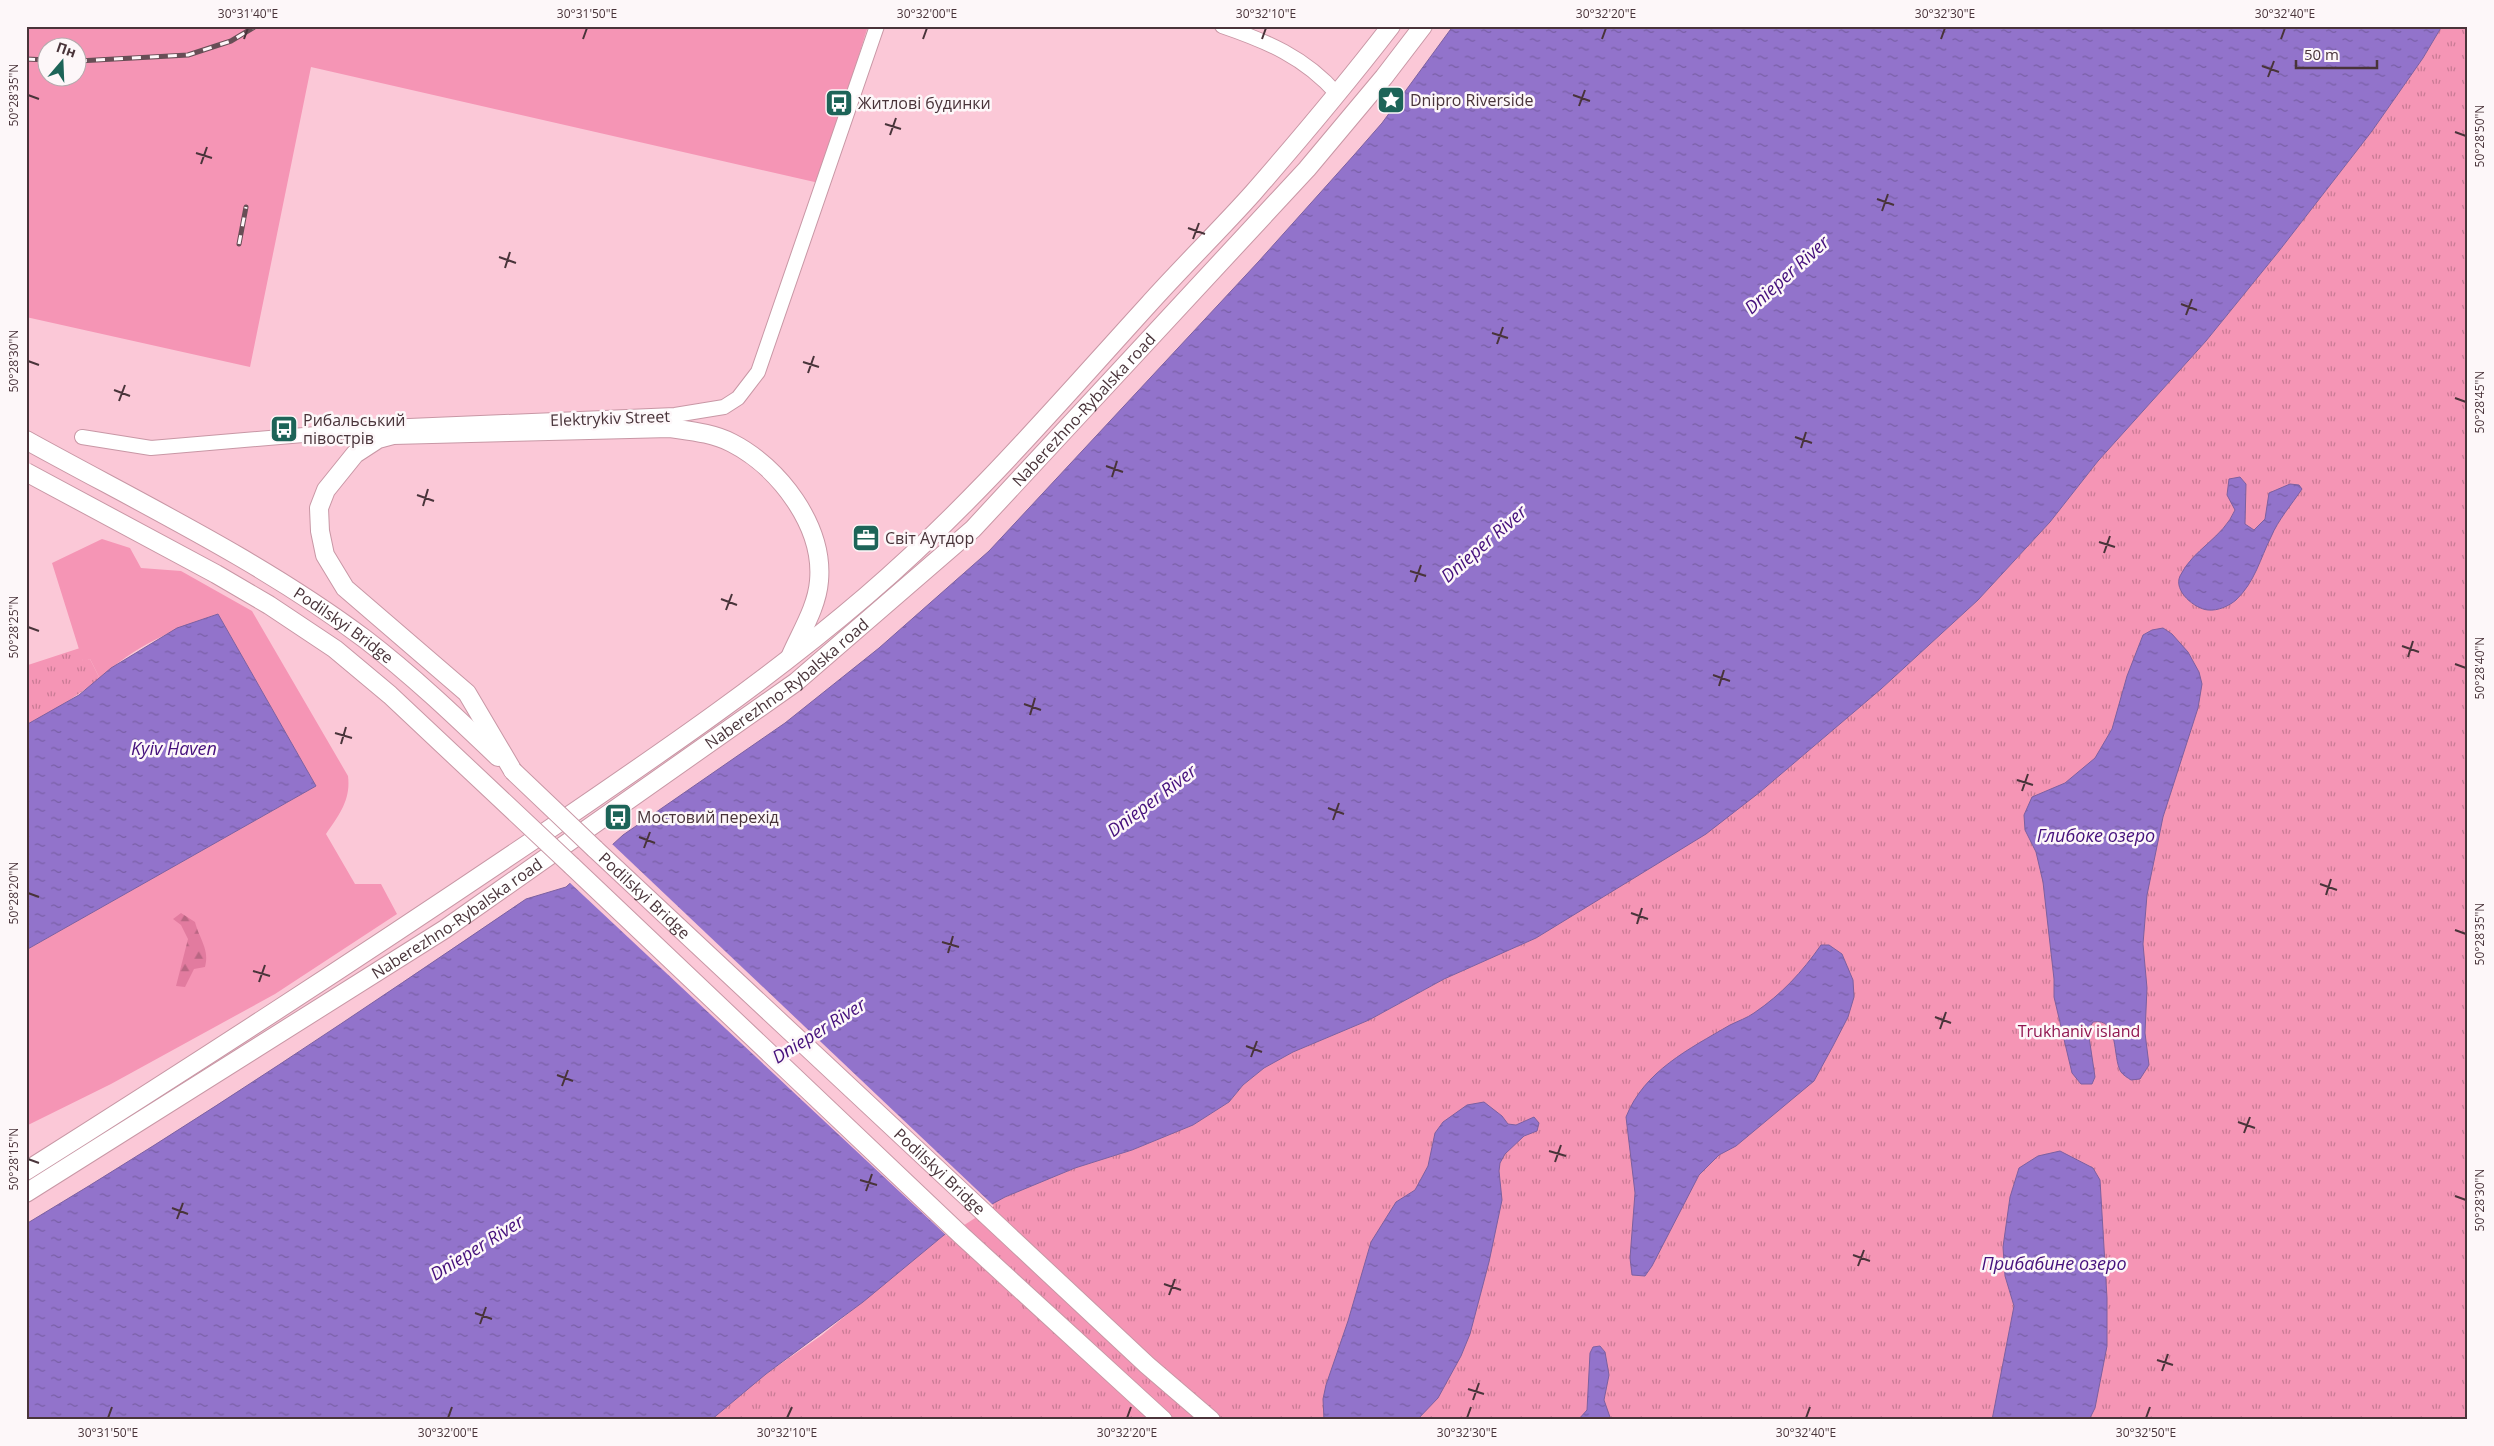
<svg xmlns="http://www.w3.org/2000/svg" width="2494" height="1446" font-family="'Open Sans',sans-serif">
<defs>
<pattern id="forest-firs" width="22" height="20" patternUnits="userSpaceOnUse" patternTransform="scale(1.25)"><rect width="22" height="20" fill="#e27b9f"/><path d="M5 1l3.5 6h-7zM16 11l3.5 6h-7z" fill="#b96683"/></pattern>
<pattern id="park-tufts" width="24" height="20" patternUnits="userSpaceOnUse" patternTransform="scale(1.25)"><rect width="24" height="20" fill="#f595b5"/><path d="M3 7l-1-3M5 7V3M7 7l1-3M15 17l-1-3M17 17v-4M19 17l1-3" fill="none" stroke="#c87a94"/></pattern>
<pattern id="water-ripples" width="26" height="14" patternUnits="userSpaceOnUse" patternTransform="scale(1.25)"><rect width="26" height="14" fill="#9273cb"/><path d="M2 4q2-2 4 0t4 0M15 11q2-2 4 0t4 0" fill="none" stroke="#795fa6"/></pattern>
</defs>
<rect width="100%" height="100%" fill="#fbc8d7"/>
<!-- green -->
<path fill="#f595b5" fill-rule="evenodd" d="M26,26h842l-49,157 -508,-116 -61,300 -224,-50zM48,48h30v30h-30z
M102,539l28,9 11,20 40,3 71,40 96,165c3,24 -9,39 -22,58l29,50h26l16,30 -122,80 -164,90 -85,42v-176l290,-164 -98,-172c-42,14 -86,33 -118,65l-10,-20 -7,3 -31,-99z"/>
<!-- forest -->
<path fill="url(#forest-firs)" d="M181,913l14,9c4,16 15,28 10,45l-11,2 -9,18 -9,-1 12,-47 -7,-14 -8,-6z"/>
<!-- park -->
<path fill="url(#park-tufts)" d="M2442,26h26v1394h-1757l55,-46 56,-39 122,-100 39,-26 22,-12 70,-29 57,-18 61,-25 36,-23 14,-17 21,-17 29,-16 76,-32 75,-41 92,-41 224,-146 121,-103 97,-89 72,-78 48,-61 108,-120 73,-90 93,-120 51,-73z
M80,648l3,13 7,-2 10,20 -42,29 -32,17v-65l2,5z"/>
<!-- water -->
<path fill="url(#water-ripples)" stroke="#7c60a0" d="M1453,26h989l-19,32 -51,73 -93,120 -73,90 -108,120 -48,61 -72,78 -97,89 -121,103 -54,42 -170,104 -92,41 -75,41 -76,32 -29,16 -21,17 -14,17 -36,23 -61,25 -57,18 -70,29 -22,12 -39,26 -81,67 -97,72 -55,46h-685v-196c171,-102 335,-213 500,-325l40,-12 57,-52 162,-112 94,-75 110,-97 270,-290 95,-106 28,-32z
M2240,477l6,7 -1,40 9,6 11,-11 4,-26 21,-9 9,1 3,4c-10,15 -24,31 -31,48 -11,22 -16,45 -35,63 -7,6 -18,11 -28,10 -13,-1 -35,-19 -28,-34 13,-27 43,-38 55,-66l-8,-15 2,-16z
M218,614l98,172 -290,164v-225l53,-30 32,-27 66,-40z
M2163,628l9,6 16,18 11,20 3,12 -4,24 -35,109 -16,78 -4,49 4,44 -2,45 4,32 -9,14 -9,1c-3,-2 -8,-5 -10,-8 -9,-14 -1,-55 -28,-50l-5,8 7,47 -3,7h-11l-9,-11 -18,-76v-18l-11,-97 -7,-30 -11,-22 -1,-15 8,-18 33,-14 30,-25 17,-29 15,-53 16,-41 9,-5z
M1821,945h8l13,9 11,26 1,17 -6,20 -15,29 -19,35 -78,65 -17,9 -20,20 -47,91 -7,10 -13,-1 -2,-17 5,-65 -9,-76c18,-46 63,-68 104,-92 8,-4 17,-7 24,-12 28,-19 48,-41 67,-68z
M1484,1102l18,14 6,8 8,1 18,-8 5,6 -2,8 -13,5 -19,18 -5,9 -1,8 3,29 -13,62 -19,72 -9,22 -23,42 -21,22h-93l-1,-21 3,-14 22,-64 23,-79 25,-40 19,-12 13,-24 7,-33 8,-11 24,-17z
M2060,1151l33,17 7,12 7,118v48l-12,62 -6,12h-97l22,-114 -9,-30 -2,-29 7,-50 9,-29 19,-12z
M1600,1346l5,6 4,23 -5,25 7,20h-33l9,-10 3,-57 3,-6z"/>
<!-- pier -->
<path fill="#fbc8d7" d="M611,843l383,363 -47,30 -379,-355z"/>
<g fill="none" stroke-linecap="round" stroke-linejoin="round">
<!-- minor casing -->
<g stroke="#c897a5" stroke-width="16">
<path id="minor" d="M1222,26c44,15 83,31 115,68
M82,437l69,11 258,-22 266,-11 49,-8 14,-9 20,-26 119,-346"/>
</g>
<!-- major casing -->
<g stroke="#c897a5" stroke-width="20">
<g id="major">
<path id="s1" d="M26,440c114,63 235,121 339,199 47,36 90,77 133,118"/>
<path d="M513,771l-46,-78 -122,-105 -20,-33 -5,-24 -1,-23 7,-18 29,-36 23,-15 15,-4 277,-7c20,3 43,5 62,15 47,24 92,83 87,138 -2,26 -18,51 -28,74"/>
<path id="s2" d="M595,849l552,516 64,55"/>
<path d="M572,866l389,369 202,185"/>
<path d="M26,1171c171,-108 339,-217 506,-330 114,-78 229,-155 334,-245 104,-89 191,-191 282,-291 34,-38 71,-74 105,-112 47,-54 94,-110 138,-167"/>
<path id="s3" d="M26,1193l419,-264 351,-247 177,-153 334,-360 77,-92 39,-51"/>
</g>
</g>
<!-- minor -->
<use href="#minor" stroke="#fff" stroke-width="14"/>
<!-- major -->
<use href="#major" stroke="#fff" stroke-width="18"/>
<!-- rail casing -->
<g stroke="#684e56" stroke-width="5">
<path id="rail" d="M26,59l22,1
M78,61l110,-6 43,-14 25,-15
M239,244l7,-37"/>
</g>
<!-- rail -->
<use href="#rail" stroke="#fdf7f9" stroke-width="3" stroke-dasharray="9" stroke-linecap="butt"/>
<!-- major-bridge casing -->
<g stroke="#c897a5" stroke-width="20" stroke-linecap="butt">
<path id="major-bridge" d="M26,472l190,102 53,31 66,44 55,46 182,171
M513,771l82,78"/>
</g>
<!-- major-bridge -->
<use href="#major-bridge" stroke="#fff" stroke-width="18"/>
</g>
<!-- ticks -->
<path fill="none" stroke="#49343a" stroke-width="2" d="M244,39l4,-11M583,39l4,-11M923,39l4,-11M1262,39l4,-11M1602,39l4,-11M1941,39l4,-11M2281,39l4,-11M2262,66l17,6M2268,77l6,-16M28,95l11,4M1573,95l17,6M1579,106l6,-16M885,124l16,5M2455,132l11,4M890,135l6,-17M196,153l16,5M201,164l6,-17M1877,199l17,6M1882,211l6,-17M1188,228l17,6M1193,239l6,-16M499,257l17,6M505,268l5,-16M2181,304l16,6M2186,315l6,-16M1492,333l16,5M1497,344l6,-17M28,361l11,4M803,362l16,5M808,373l6,-17M114,390l16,6M2455,398l11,4M119,401l6,-16M1795,437l17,6M1801,448l5,-16M1106,466l17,6M1112,477l5,-16M417,495l17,6M423,506l5,-17M2099,542l16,5M2104,553l6,-17M1410,571l16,5M1415,582l6,-17M721,599l16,6M726,610l6,-16M28,627l11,4M2402,646l17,6M2408,657l5,-16M2455,664l11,4M1713,675l17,6M1719,686l5,-16M1024,704l17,6M1030,715l5,-17M335,733l17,5M341,744l5,-17M2017,780l16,5M2022,791l6,-17M1328,808l16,6M1333,820l6,-17M639,837l16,6M644,848l6,-16M2320,884l17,6M28,893l11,4M2326,895l5,-16M1631,913l17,6M1637,924l5,-16M2455,930l11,4M942,942l17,5M948,953l5,-17M253,971l17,5M259,982l6,-17M1935,1017l16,6M1940,1029l6,-17M1246,1046l16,6M1251,1057l6,-16M557,1075l16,6M562,1086l6,-16M2238,1122l17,6M2244,1133l6,-16M1549,1151l17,5M28,1159l11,4M1555,1162l6,-17M860,1180l17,5M866,1191l6,-17M2455,1196l11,4M172,1208l16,6M177,1219l6,-16M1853,1255l17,6M1858,1266l6,-16M1164,1284l17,6M1169,1295l6,-16M475,1313l17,6M480,1324l6,-17M2157,1360l16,5M2162,1371l6,-17M1468,1389l16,5M1473,1400l6,-17M108,1418l4,-11M448,1418l4,-11M787,1418l5,-11M1127,1418l4,-11M1467,1418l4,-11M1806,1418l4,-11M2146,1418l4,-11"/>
<!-- icons -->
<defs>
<g id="sight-square" transform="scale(1.4375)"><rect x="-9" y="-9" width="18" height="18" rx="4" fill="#1d6458" stroke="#fdf7f9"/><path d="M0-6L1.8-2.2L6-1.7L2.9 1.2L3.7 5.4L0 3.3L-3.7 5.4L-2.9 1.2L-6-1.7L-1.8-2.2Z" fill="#fff"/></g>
<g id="bus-square" transform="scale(1.4375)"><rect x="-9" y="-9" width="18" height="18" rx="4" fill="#1d6458" stroke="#fdf7f9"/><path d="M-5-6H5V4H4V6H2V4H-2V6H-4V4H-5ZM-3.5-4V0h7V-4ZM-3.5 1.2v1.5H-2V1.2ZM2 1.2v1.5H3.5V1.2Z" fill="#fff"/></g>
<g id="office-square" transform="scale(1.4375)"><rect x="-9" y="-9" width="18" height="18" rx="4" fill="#1d6458" stroke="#fdf7f9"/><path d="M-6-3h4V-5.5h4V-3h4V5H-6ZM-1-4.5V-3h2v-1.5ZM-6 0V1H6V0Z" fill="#fff"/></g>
</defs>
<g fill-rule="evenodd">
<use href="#sight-square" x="1391" y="100"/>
<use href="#bus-square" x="839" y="103"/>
<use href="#bus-square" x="284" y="429"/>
<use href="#office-square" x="866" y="538"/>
<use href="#bus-square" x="618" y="817"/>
</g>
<g text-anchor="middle" stroke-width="5" stroke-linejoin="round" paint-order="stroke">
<!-- poi labels -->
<g font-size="16" fill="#49343a" stroke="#fdf7f9" text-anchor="start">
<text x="1410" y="106">Dnipro Riverside</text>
<text x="858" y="109">Житлові будинки</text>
<text x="303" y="426">Рибальський<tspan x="303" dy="18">півострів</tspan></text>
<text x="885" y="544">Світ Аутдор</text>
<text x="637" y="823">Мостовий перехід</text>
</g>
<!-- street labels -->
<g font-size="16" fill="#49343a" stroke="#fdf7f9">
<text dy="6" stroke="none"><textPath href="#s3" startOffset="1321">Naberezhno-Rybalska road</textPath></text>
<text transform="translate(610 418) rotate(-2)" y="6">Elektrykiv Street</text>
<text dy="6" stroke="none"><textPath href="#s1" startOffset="368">Podilskyi Bridge</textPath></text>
<text dy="6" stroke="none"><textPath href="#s3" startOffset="916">Naberezhno-Rybalska road</textPath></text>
<text dy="6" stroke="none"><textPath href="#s2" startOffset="68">Podilskyi Bridge</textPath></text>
<text dy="6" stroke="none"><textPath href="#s3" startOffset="511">Naberezhno-Rybalska road</textPath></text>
<text dy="6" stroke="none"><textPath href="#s2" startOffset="472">Podilskyi Bridge</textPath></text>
</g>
<!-- park labels -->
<g font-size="16" fill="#91154f" stroke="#fdf7f9">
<text x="2079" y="1037">Trukhaniv island</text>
</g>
<!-- water labels -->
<g font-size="18" font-style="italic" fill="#45107c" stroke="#fdf7f9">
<text transform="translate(1787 275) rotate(-42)" y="6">Dnieper River</text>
<text transform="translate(1484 544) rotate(-41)" y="6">Dnieper River</text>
<text x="174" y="755">Kyiv Haven</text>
<text transform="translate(1152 801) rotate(-37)" y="6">Dnieper River</text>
<text x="2096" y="842">Глибоке озеро</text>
<text transform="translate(819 1031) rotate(-32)" y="6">Dnieper River</text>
<text transform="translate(477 1248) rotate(-32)" y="6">Dnieper River</text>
<text x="2054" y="1270">Прибабине озеро</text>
</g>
</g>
<!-- border -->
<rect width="2494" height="1446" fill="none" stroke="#fdf7f9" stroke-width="55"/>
<!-- north arrow -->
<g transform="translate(62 62) rotate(19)"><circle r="24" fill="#fdf7f9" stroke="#b5a9ad"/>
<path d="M0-4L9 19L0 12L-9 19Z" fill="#1d6458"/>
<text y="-8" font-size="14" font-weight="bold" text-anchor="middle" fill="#49343a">Пн</text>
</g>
<!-- scale -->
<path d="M2296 60v8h81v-8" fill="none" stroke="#49343a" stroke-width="2.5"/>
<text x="2304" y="60" font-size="15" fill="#49343a" stroke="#fdf7f9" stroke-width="4" paint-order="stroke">50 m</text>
<rect x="28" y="28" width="2438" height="1390" fill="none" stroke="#49343a" stroke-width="2"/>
<g font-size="12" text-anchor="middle" fill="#49343a">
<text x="248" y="18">30°31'40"E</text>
<text x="587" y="18">30°31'50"E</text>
<text x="927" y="18">30°32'00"E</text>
<text x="1266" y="18">30°32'10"E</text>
<text x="1606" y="18">30°32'20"E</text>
<text x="1945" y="18">30°32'30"E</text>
<text x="2285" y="18">30°32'40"E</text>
<text transform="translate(14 95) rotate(-90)" y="4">50°28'35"N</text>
<text transform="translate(2480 136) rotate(-90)" y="4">50°28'50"N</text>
<text transform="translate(14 361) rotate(-90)" y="4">50°28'30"N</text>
<text transform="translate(2480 402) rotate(-90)" y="4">50°28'45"N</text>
<text transform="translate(14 627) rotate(-90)" y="4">50°28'25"N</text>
<text transform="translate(2480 668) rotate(-90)" y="4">50°28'40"N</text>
<text transform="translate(14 893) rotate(-90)" y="4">50°28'20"N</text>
<text transform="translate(2480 934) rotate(-90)" y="4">50°28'35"N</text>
<text transform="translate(14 1159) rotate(-90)" y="4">50°28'15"N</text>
<text transform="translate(2480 1200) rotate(-90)" y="4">50°28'30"N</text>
<text x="108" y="1437">30°31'50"E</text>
<text x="448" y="1437">30°32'00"E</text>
<text x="787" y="1437">30°32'10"E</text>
<text x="1127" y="1437">30°32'20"E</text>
<text x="1467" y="1437">30°32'30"E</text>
<text x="1806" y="1437">30°32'40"E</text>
<text x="2146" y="1437">30°32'50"E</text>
</g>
</svg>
